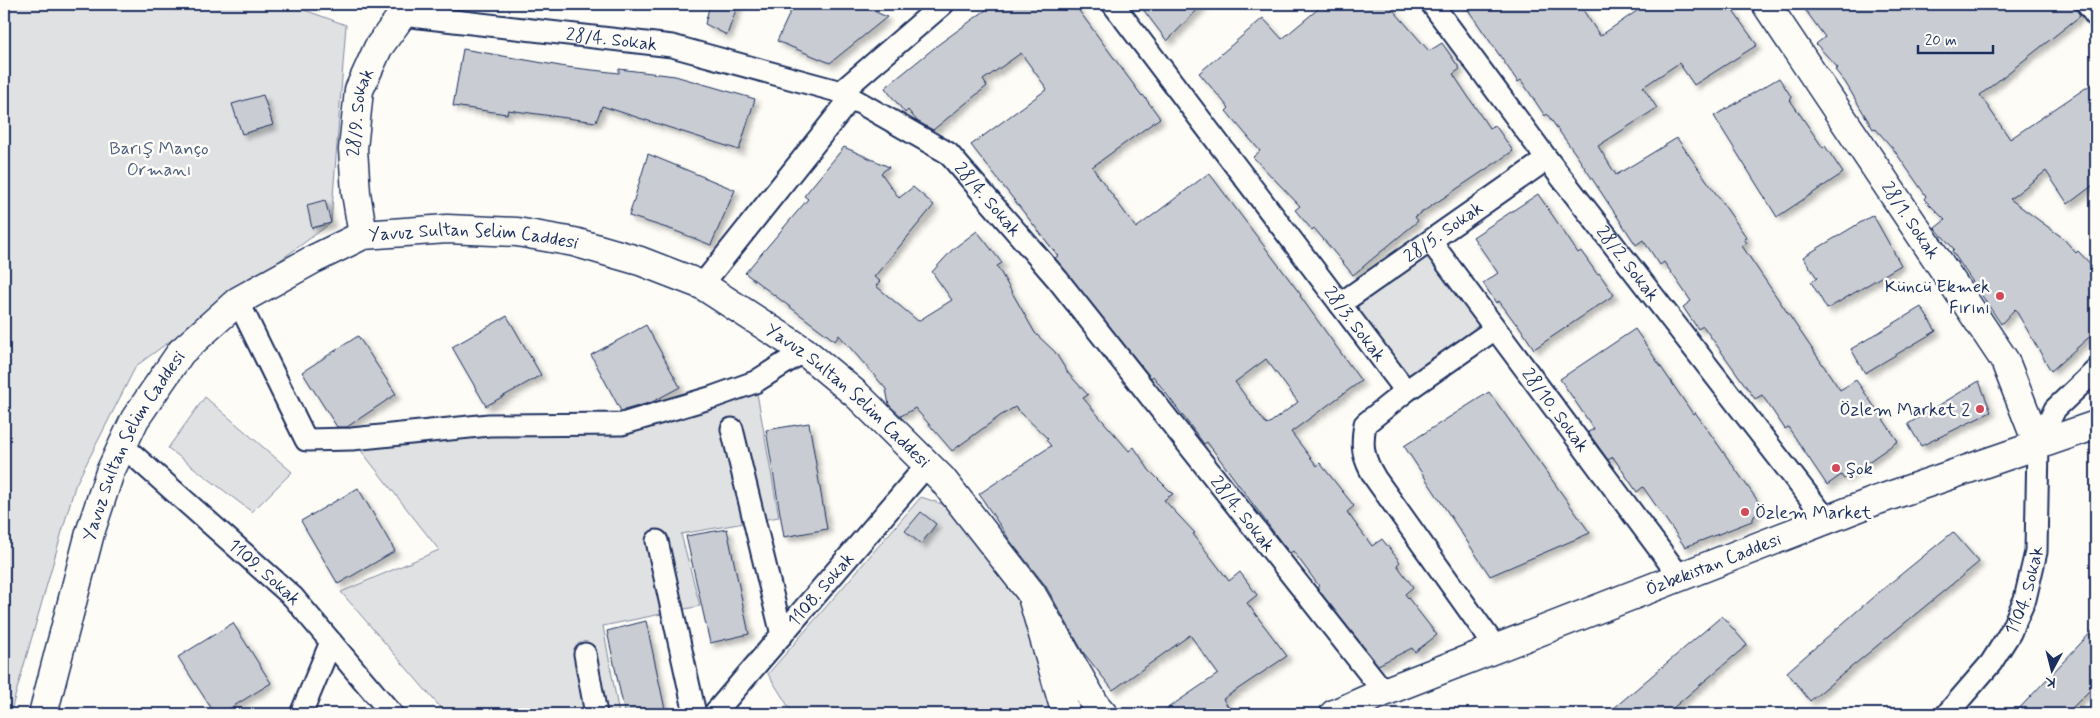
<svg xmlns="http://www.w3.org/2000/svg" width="2100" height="718" font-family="Mynerve,sans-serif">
<defs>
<filter id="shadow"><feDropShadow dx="4.5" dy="4.5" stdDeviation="2.5" flood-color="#0004"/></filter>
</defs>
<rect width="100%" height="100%" fill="#fdfcf7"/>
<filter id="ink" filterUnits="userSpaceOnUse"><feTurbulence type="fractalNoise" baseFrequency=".02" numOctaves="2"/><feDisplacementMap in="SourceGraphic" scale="10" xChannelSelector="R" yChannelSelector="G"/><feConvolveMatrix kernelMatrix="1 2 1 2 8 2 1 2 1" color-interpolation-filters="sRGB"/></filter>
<g filter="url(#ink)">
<!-- green -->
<path fill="#e0e1e3" stroke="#7e88a0" d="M4,4h284l58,21 -15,198 -195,143 -61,120 -65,228h-6z
M1431,242l64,87 -89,62 -66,-87z
M755,382l24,135 -98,17 19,72 -97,20 16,88h-173l-105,-122 98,-42 -87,-111 270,-15z
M205,397l87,75 -40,40 -84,-64z
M921,497l36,12 65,87 38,118h-267l-25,-40z"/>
<!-- building -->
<path fill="#c9ccd3" stroke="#1b2f5e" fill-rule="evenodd" filter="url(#shadow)" d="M710,4h28l-11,31 -22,-11z
M794,4h64l29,13 -57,46 -53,-22z
M994,4h80l68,92 1,-1 17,23 -68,49 44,61 73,-55 92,122 -1,1 61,85 -70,51 26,34 3,-3 34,43 -7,6 25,34 10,-7 18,23 -3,3 16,22 -8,7 32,41 -22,17 -3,-4 -34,17 -61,-77 2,-2 -26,-35 -3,2 -9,-11 -74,-100 -3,2 -51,-68 -2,2 -96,-120 3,-2 -87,-111 76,-56 -26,-36 -38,27 4,6 -54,44 -16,-9 -9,-11 -3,3 -20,-25 54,-44zM1266,359l32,43 -31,23 -32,-43z
M1139,4h64l-36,37z
M1324,4h64l41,47 13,-8 18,26 -7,5 36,54 6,-3 18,26 -98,66 3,4 -65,54 -39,-47 -2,2 -17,-20 5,-4 -47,-49 7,-6 -34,-40 3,-3 -30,-35 64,-55 19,21z
M1464,4h115l21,32 47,-32h81l29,41 -63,40 -15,-22 -36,24 14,21 -59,38 18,29 61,-37 70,100 -3,1 3,4 -5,3 98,144 16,-10 42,61 -54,38 -3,-4 -14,10 -39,-58 -3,2 -23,-34 -7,4 -52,-73 -5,3 -15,-22 8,-6 -27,-39 -4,3 -17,-25 -7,5 -59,-89 -30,-42 -2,2 -24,-36 -3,2z
M1801,4h274l5,12 -100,79 30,44 86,-58v102l-28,21 -22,-33 -36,28 53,39 13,15 2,-2 18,19v61l-45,40 -36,-62 -14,15 -49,-73 2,-2 -19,-21 10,-8 -21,-21 2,-3 -32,-46 -19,-22 -2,1 -28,-47 -10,-12 3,-2 -22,-24 9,-7z
M463,49l103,18 53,6v-4l56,7 80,23 -16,51 -137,-44 -6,16 -88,-12 -1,4 -54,-8z
M1779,78l13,20 -2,2 33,48 2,-2 18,27 -66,44 -63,-101z
M263,95l10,30 -31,9 -10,-30z
M844,147l45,20 -8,6 18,25 14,-11 21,18 -60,72 6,4 -4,5 42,35 34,-21 -20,-28 21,-23 24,-18 25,32 -5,3 38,67 20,19 13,21 20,22 -5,3 46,53 5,-4 15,23 24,24 -9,6 31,33 -2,1 36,47 11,-9 17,23 -10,8 40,53 -64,43 10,15h-74l59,-40 -28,-39 -77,55 -30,-38 -38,-67 -34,-43 -32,-48 72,-48 -5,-6 2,-1 -33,-32 -15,9 -48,35 -37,-43 -14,8 -12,-11 -3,-16 -47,-54 -4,6 -90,-68 63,-74 -4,-3z
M648,154l87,36 -24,55 -38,-15 -44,-14z
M1538,194l40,59 3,-2 16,23 2,-1 15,22 -80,54 -17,-26 -1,1 -17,-23 -3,2 -13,-20 15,-10 -25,-36z
M325,200l6,23 -19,5 -5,-23z
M1873,215l28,50 -74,44 -16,-27 6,-4 -14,-21z
M1921,307l15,24 -71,42 -14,-24z
M507,316l34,59 -55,31 -34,-59z
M646,325l34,62 -28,15 -31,9 -30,-56z
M1635,329l58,85 2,-2 65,92 -8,17 -67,26 -42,-60 -6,5 -24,-35 -5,3 -20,-28 6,-3 -34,-50z
M358,336l38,58 -49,33h-10l-35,-55z
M1979,381l12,31 -70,34 -13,-22z
M1489,392l101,141 -100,43 -86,-130z
M809,423l18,106 -43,8 -18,-107z
M358,488l37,63 -57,33 -37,-63z
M921,512l15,12 -15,20 -16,-13z
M727,529l22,105 -39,9 -24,-107z
M1953,532l26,30 -169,139 -23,-29 85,-74z
M1722,616l25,29 -81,69h-59z
M646,621l20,93h-41l-18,-83z
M233,623l38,60 -50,31h-6l-37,-57z
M2096,627v57l-30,30h-52z"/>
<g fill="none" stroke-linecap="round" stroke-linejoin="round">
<!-- street casing -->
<g stroke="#1b2f5e" stroke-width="25">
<g id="street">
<path id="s1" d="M1113,4l293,387"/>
<path id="s2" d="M1432,4l115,155 280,361"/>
<path d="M2087,4l9,12"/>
<path id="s3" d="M402,15l270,31 169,46 107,61 110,127 326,412"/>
<path d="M841,92l102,-88"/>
<path id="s4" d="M1431,242l249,335"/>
<path d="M702,285l149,-187"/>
<path d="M238,301l68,139 46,-1 137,-14 133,-1 91,-27 42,-15 49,-31"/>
<path id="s5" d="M1340,304l207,-145"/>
<path d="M1495,329l-89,62 -41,33c-4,23 -2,34 10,54l121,170"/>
<path d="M732,429l50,206"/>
<path id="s6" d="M122,445l171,152 99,117"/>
<path d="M657,541l38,173"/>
<path d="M585,654l11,60"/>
<path d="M301,714l30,-72"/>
<path id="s7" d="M714,714l213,-249"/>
<path id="s8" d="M1947,714l44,-51 19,-30 15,-34 11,-47 2,-107 17,-36 41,-39"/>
</g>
</g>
<!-- secondary casing -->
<g stroke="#1b2f5e" stroke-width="31">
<g id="secondary">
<path id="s9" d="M1766,4l239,357 33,84"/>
<path id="s10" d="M363,235l-7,-42 -3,-44 6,-59 19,-42 24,-33 11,-11"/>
<path id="s11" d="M43,714l47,-181 20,-61 25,-53 46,-67 57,-51 76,-42 49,-24 84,-6 70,3 57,10 66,19 62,24 102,66 53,44 85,84 89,114"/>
<path d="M1066,714l-35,-121 65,113 7,8"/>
<path id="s12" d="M1334,714l50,-22 491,-191 221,-76"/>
</g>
</g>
<!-- street -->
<use href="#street" stroke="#fdfcf7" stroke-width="21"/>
<!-- secondary -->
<use href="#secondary" stroke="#fdfcf7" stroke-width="28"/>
</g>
</g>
<!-- markers -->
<g fill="#d1495b" stroke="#fdfcf7" stroke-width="2">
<circle cx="2000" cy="296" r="5"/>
<circle cx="1980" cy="409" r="5"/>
<circle cx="1836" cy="468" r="5"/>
<circle cx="1745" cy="512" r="5"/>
</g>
<g text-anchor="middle" stroke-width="5" stroke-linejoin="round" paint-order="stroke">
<!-- street labels -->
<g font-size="18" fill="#1b2f5e" stroke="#fdfcf7">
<text dy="6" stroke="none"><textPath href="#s3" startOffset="211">28/4. Sokak</textPath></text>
<text dy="6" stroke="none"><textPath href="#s10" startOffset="124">28/9. Sokak</textPath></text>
<text dy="6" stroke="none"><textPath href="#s3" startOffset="631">28/4. Sokak</textPath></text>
<text dy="6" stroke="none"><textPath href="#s9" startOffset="260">28/1. Sokak</textPath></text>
<text dy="6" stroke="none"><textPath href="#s5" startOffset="126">28/5. Sokak</textPath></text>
<text dy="6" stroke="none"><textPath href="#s11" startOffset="720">Yavuz Sultan Selim Caddesi</textPath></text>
<text dy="6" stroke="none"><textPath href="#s2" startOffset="325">28/2. Sokak</textPath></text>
<text dy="6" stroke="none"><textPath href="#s1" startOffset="401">28/3. Sokak</textPath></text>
<text dy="6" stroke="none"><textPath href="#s11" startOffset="1140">Yavuz Sultan Selim Caddesi</textPath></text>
<text dy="6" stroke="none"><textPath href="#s4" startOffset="209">28/10. Sokak</textPath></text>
<text dy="6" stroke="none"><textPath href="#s11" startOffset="285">Yavuz Sultan Selim Caddesi</textPath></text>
<text dy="6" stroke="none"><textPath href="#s3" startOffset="1036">28/4. Sokak</textPath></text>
<text dy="6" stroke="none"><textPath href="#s12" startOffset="408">Özbekistan Caddesi</textPath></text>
<text dy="6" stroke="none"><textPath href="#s6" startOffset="191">1109. Sokak</textPath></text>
<text dy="6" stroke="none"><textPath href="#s7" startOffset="164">1108. Sokak</textPath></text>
<text dy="6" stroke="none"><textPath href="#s8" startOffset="148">1104. Sokak</textPath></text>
</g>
<!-- park labels -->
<g font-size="18" fill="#4c5c7f" stroke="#fdfcf7">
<text x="159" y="154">Barış Manço<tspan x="159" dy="21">Ormanı</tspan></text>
</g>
<!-- poi labels -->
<g font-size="18" fill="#1b2f5e" stroke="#fdfcf7" text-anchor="end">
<text x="1990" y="292">Küncü Ekmek<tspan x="1990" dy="21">Fırını</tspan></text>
<text x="1970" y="415">Özlem Market 2</text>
<text x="1846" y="474" text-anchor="start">Şok</text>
<text x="1755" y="518" text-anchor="start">Özlem Market</text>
</g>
</g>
<!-- margin -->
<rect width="2100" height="718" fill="none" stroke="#fdfcf7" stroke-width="20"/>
<rect x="10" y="10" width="2080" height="698" fill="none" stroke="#1b2f5e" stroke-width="2" filter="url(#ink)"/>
<!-- north arrow -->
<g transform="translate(2052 670) rotate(187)" stroke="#fdfcf7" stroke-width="4" paint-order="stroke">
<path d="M0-4L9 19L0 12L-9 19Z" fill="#1b2f5e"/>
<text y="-8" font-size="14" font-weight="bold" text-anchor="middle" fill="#1b2f5e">K</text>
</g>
<!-- scale -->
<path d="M1918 45v8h75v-8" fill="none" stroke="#1b2f5e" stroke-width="2.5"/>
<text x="1925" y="45" font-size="15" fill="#1b2f5e" stroke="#fdfcf7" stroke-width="4" paint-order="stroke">20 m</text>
</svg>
